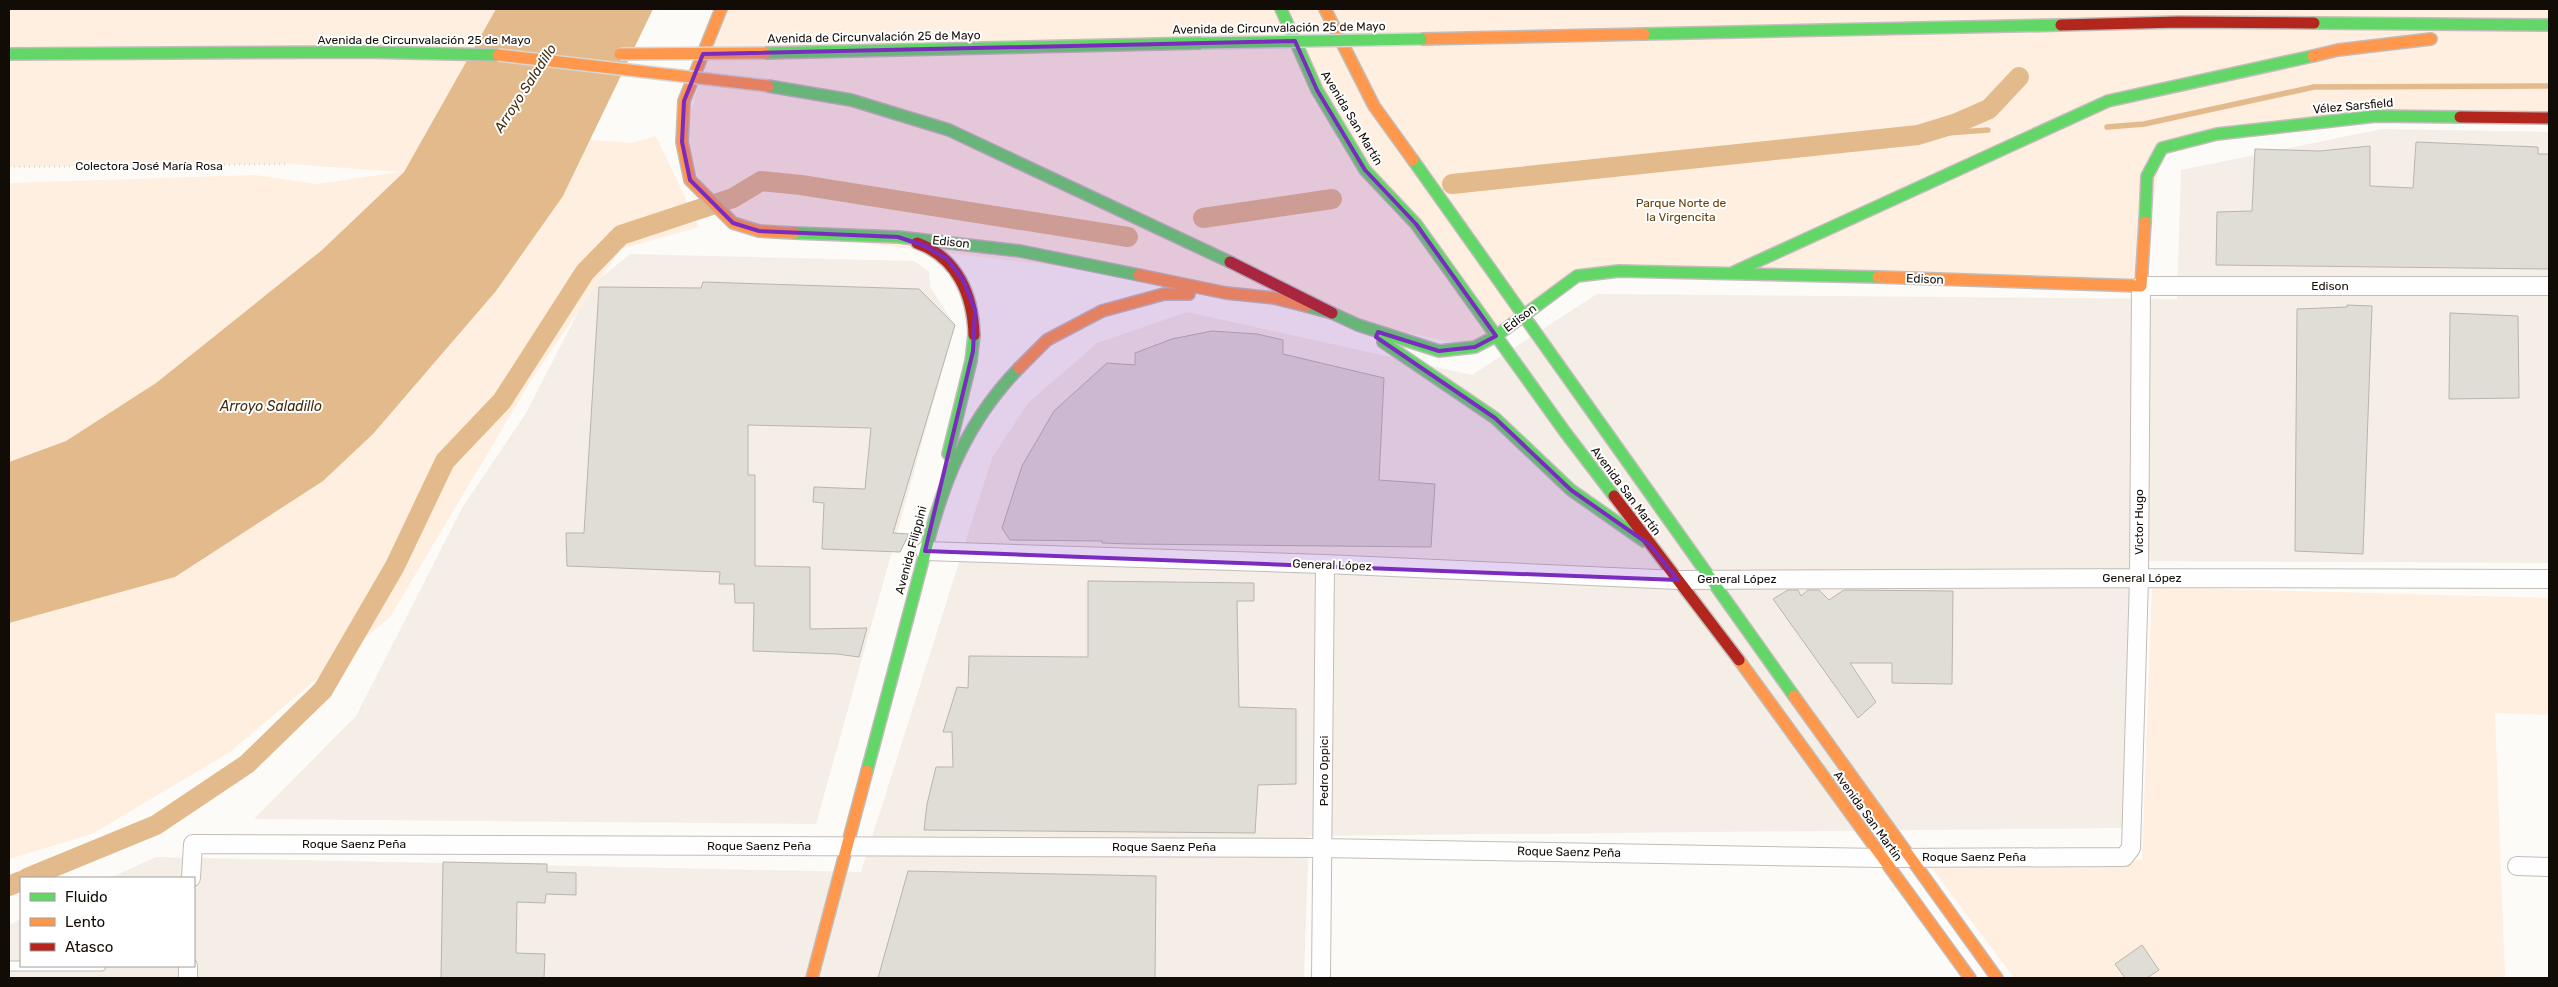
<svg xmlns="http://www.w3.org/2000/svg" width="2558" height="987" font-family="Rubik,sans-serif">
<rect width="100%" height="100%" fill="#fdfbf8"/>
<!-- built -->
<path fill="#f4eee6" d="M2382,129l167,3v431l-416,-2 -10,267 -814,8 -5,142h-1295v-53l12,-6v47h173v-88h-84l46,-21 705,15 131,-414 36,-55 69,-60 90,-31 285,63 125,-81 580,5 4,-129z
M630,254l284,7 15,10 1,16 25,38 -139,499 -562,-5 102,-103 106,-208 64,-95 66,-128z"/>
<!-- green -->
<path fill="#feefe0" d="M9,9h487l-92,163 -82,78 -166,133 -90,58 -57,21v-279l246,-8 62,9 83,-12 -111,-8 -280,3z
M721,9h1828v109l-173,-2 -214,32 -21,138 -564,-10 -102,71 -347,-73 -369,-43 -48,-28 -29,-61z
M656,136l43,91 -78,22 -89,130 -142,238 -160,135 -138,82 -83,25v-236l166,-46 148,-96 50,-47 123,-143 67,-95 27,-56 41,3z
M2152,587l397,11v117l-54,-2 10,265h-491l-84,-112 212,-6z"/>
<!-- water -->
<path fill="#e2ba8b" d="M496,9h157l-90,187 -67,95 -123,143 -50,47 -148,96 -166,46v-161l57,-21 90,-58 166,-133 82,-78z"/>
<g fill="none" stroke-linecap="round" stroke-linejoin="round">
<!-- stream -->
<path stroke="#e2ba8b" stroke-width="5.5" d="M2107,127l37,-3 170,-37 235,-1
M1918,135l70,-5"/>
<!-- canal -->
<path stroke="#e2ba8b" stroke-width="20" d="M1452,184l466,-49 39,-12 32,-14 30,-32
M1203,218l129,-19
M27,878l129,-53 91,-61 76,-74 72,-124 50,-105 57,-60 83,-129 36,-37 112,-37 28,-17 40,4 327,52
M9,886l12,-5"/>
</g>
<!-- building -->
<path fill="#e0dcd6" stroke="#b8b4af" d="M2416,142l122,5v7h11v115l-333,-4 1,-53 35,-1 3,-62 65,2 50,-5v40l43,2z
M703,282l216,7 36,36 -62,208 16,1 -9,18 -78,-3 2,-46 -11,-1 1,-15 51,2 6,-61 -123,-3v50h7v91l55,1v62l57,-1 -8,29 -22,-3 -84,-3 1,-48h-19l-1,-19h-15l1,-12 -153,-6 -1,-33h18l15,-246 102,1z
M2347,305l25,1 -9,248 -68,-3 2,-242 50,-2z
M2450,313l68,3 1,82 -70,1z
M1212,331l45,3 26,6v14l101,24 -5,102 56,4 -4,63 -301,-3 -28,-1v-2l-92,-1 -8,-12 20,-62 32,-55 53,-48 28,2v-12l37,-14z
M1088,581l166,2v18h-17l2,106 57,2v75l-38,1 -3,48 -331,-3 3,-26 9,-37h17l-1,-35h-9l14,-45 11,1 1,-32 119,1z
M1788,590h10l3,6 7,-6h11l10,10 15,-10 109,1 -1,93 -60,-1v-20h-42l26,39 -18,16 -85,-119z
M443,862l104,2v8l29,1v22l-30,-1 -1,9 -28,-1 -1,51 29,1 -1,24h-103z
M908,871l248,5 -1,102h-277z
M2142,945l17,25 -12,8h-22l-10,-14z"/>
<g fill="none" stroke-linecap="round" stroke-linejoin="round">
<!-- lane casing -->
<g stroke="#c2bdb9" stroke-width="11">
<path id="lane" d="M9,966h92"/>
</g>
<!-- street casing -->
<g stroke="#c2bdb9" stroke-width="20">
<path id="street" d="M925,551l400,13 353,16 461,-2 410,1
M2517,866l32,1
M191,878l2,-34 1130,4 559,10 242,-1 7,-9 8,-270 2,-292h408
M188,978v-12
M1321,978l4,-414"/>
</g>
<!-- fast casing -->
<g stroke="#c2bdb9" stroke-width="14">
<path id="fast" d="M1281,9l36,81 48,80 51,54 149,208 49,64
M2314,23l235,2
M1644,34l417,-9
M765,53l436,-10
M9,54l355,-2 134,3
M768,86l83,14 98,30 281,132
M1413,160l381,536
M2145,222l2,-46 15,-28 55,-14 159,-18 84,1
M794,233l104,4 122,14 119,24
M1734,272l374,-171 205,-45
M1306,306l26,7 26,12 81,26 36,-4 21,-11 81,-60 42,-5 259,6
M1383,342l112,76 76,72 73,51
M948,454l23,-93 3,-26
M867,771c15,-56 30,-113 45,-169 24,-91 39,-164 107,-234"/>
</g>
<!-- slow casing -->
<g stroke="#c2bdb9" stroke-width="14">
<path id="slow" d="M721,9l-37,92 -2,41 8,38 43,43 26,8 35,2
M1325,9l49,97 39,54
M1421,39l223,-5
M2313,56l25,-6 93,-11
M1139,275l87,18 48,5 32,8
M1878,277l263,9 4,-64
M1019,368l28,-28 55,-29 62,-17h25
M1739,660l231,318
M1794,696l203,282
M812,978l55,-207"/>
</g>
<!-- jam casing -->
<g stroke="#c2bdb9" stroke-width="14">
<path id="jam" d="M2061,25l118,-3 135,1
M2460,117l89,1
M917,243c40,14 56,52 57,92
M1230,262l102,51
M1614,496l125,164"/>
</g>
<!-- path -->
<path stroke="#dfdfde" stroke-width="3" stroke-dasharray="1 4" stroke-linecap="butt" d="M9,167l280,-3"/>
<!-- lane -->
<use href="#lane" stroke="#fffefe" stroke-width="9"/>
<!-- street -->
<use href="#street" stroke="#fffefe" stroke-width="18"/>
<!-- fast -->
<use href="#fast" stroke="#63d668" stroke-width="11"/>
<!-- slow -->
<use href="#slow" stroke="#ff974d" stroke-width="11"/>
<!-- jam -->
<use href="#jam" stroke="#b3261e" stroke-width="11"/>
<!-- fast-bridge casing -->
<g stroke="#d8d6d5" stroke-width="14" stroke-linecap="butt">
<path id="fast-bridge" d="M1201,43l220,-4"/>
</g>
<!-- slow-bridge casing -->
<g stroke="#d8d6d5" stroke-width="14" stroke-linecap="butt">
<path id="slow-bridge" d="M620,54l145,-1
M498,55l270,31"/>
</g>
<!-- fast-bridge -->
<use href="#fast-bridge" stroke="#63d668" stroke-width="11"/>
<!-- slow-bridge -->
<use href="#slow-bridge" stroke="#ff974d" stroke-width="11"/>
</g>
<!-- marked area -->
<path fill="#7b2cbf" fill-opacity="0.2" stroke="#7b2cbf" stroke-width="4" stroke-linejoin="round" d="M1295,41l22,49 48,80 51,54 80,112 -21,11 -36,4 -61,-19 -2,5 119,81 76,72 79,55 28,35 -753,-29 48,-200 2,-41 -12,-30 -16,-21 -22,-13 -27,-9 -139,-6 -26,-8 -43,-43 -8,-38 2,-41 19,-47z"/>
<g text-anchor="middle" stroke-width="4" stroke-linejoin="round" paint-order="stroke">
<!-- street labels -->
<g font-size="12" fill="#120c06" stroke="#fff">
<text transform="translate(1279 28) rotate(-1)" y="4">Avenida de Circunvalación 25 de Mayo</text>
<text transform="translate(874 37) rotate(-1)" y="4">Avenida de Circunvalación 25 de Mayo</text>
<text x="424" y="44">Avenida de Circunvalación 25 de Mayo</text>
<text transform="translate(2353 106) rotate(-5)" y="4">Vélez Sarsfield</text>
<text transform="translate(1352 118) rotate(59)" y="4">Avenida San Martín</text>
<text x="149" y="170">Colectora José María Rosa</text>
<text transform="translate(951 242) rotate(6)" y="4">Edison</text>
<text transform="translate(1925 279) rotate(2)" y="4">Edison</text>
<text x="2330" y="290">Edison</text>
<text transform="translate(1520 318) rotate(-37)" y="4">Edison</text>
<text transform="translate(1626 491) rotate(53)" y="4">Avenida San Martín</text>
<text transform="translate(2139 522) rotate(-90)" y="4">Victor Hugo</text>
<text transform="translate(911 550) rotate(-75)" y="4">Avenida Filippini</text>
<text transform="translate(1332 565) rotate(2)" y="4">General López</text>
<text x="2142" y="582">General López</text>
<text x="1737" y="583">General López</text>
<text transform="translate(1324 771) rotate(-90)" y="4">Pedro Oppici</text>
<text transform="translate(1868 816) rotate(54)" y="4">Avenida San Martín</text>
<text x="354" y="848">Roque Saenz Peña</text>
<text x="759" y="850">Roque Saenz Peña</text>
<text x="1164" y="851">Roque Saenz Peña</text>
<text transform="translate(1569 852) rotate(1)" y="4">Roque Saenz Peña</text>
<text x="1974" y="861">Roque Saenz Peña</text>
</g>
<!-- park labels -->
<g font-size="12" fill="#67410c" stroke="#fff">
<text x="1681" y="207">Parque Norte de<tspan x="1681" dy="14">la Virgencita</tspan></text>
</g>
<!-- water labels -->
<g font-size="14" font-style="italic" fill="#432c0e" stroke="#fff">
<text transform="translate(525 88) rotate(-57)" y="5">Arroyo Saladillo</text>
<text x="271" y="411">Arroyo Saladillo</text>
</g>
</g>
<!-- border -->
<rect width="2558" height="987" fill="none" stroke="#120c06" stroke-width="20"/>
<!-- legend -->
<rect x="20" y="877" width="175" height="90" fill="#ffffff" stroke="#a09e9b"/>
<rect x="30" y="893" width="25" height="8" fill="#63d668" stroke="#a09e9b"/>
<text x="65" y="902" font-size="15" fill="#120c06">Fluido</text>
<rect x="30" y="918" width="25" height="8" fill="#ff974d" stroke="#a09e9b"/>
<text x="65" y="927" font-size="15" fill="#120c06">Lento</text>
<rect x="30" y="943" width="25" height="8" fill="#b3261e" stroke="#a09e9b"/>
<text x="65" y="952" font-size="15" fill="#120c06">Atasco</text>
</svg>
